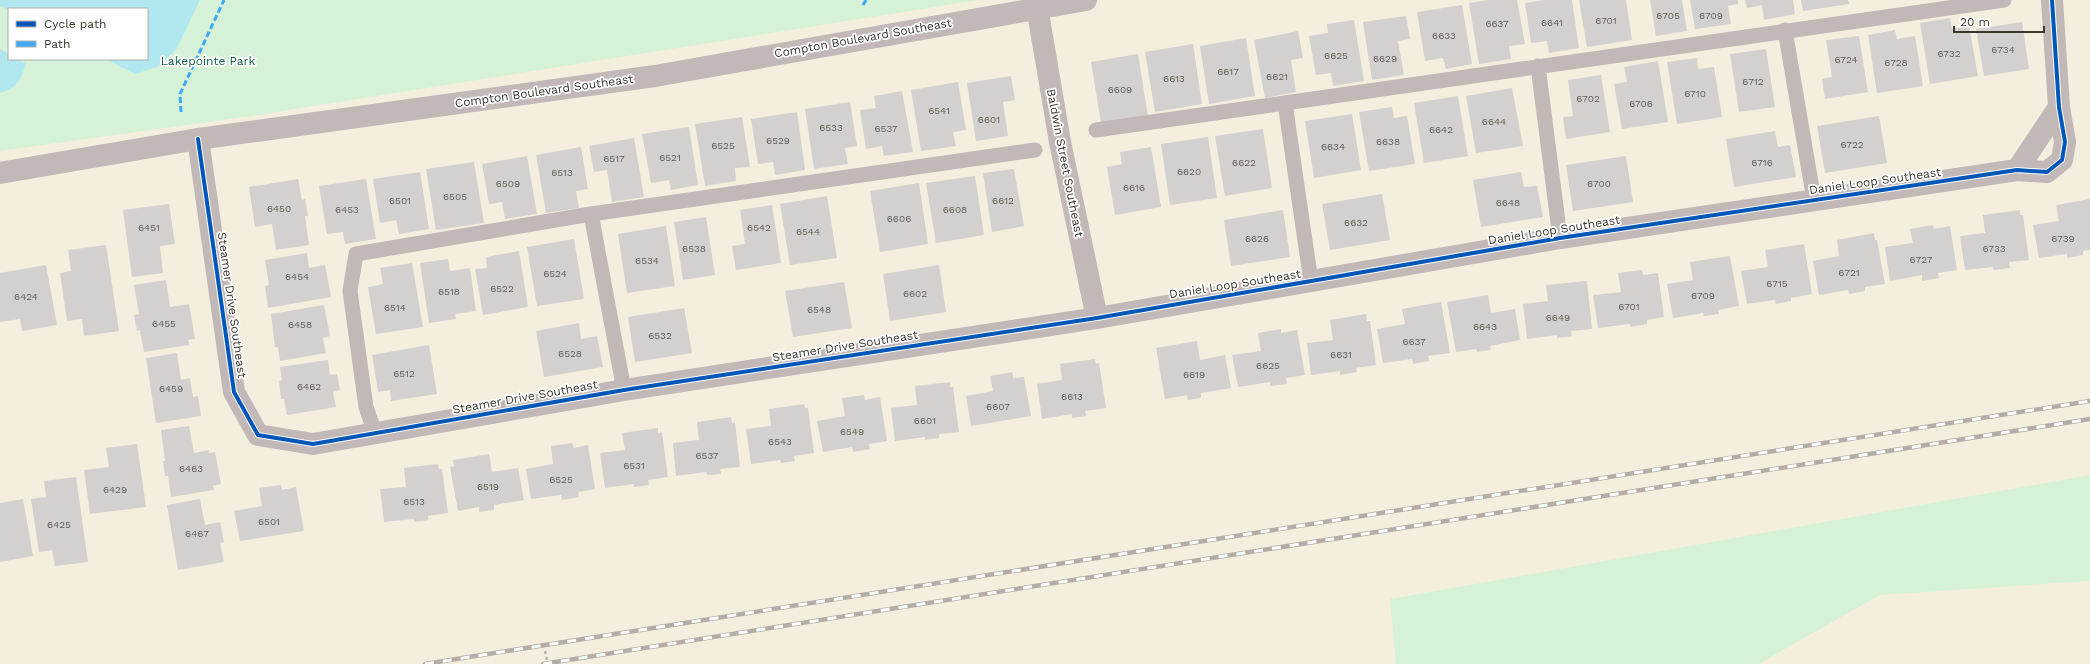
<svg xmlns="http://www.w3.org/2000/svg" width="2090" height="664" font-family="'Work Sans',sans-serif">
<rect width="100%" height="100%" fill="#f4eede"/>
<!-- green -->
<path fill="#d5f2d9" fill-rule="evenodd" d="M0,0h979l-728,116 -251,35zM9,9h138v50h-138z
M2090,475v106l-210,14 -122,69h-362l-6,-65z"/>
<!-- water -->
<path fill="#b1e7ee" d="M0,0h200l-24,50 -19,17 -22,7 -29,-15h41v-50l-138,1 -9,-4z
M0,49l9,5v5h8l9,5c-6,17 -8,23 -26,29z"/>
<!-- building -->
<path fill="#d4d0cf" d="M1488,0h29l8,44 -16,2 2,13 -32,5 -10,-61z
M1544,0h28l7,48 -30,5 -2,-12 -16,2 -6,-40z
M1579,0h47l6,40 -45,7z
M1650,0h32l5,31 -31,5z
M1690,0h48v4l-10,2 3,18 -36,5z
M1745,0h48l2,14 -31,6 -2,-15 -15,3z
M1801,0h47l1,4 -46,7z
M1462,5l10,59 -26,5 -3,-11 -18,3 -8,-49z
M1406,16l4,23 -12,2 6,34 -32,5 -9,-58z
M1950,18l2,11 17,-3 9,50 -48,8 -10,-61z
M1354,20l10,61 -31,5 -2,-13 -15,2 -7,-39 19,-3 -1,-9z
M2022,22l7,47 -45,7 -8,-47z
M1895,30l2,9 18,-3 8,50 -46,7 -9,-58z
M1298,31l5,27 -12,2 5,32 -31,6 -11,-58z
M1859,36l9,56 -43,7 -3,-20 10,-2 -6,-37z
M1246,38l9,58 -46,8 -9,-58z
M1193,44l9,60 -47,8 -10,-60z
M1766,49l9,58 -36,5 -9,-58z
M1138,54l10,62 -47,7 -10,-61z
M1697,58l1,11 16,-2 8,50 -45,7 -10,-62z
M1658,61l10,61 -46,7 -8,-45 13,-2 -3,-15z
M1601,75l9,57 -44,7 -3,-22 10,-1 -5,-36z
M1011,76l4,24 -12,2 5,34 -32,5 -9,-58z
M958,82l8,48 -13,2 3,14 -35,5 -10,-61z
M1512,88l11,58 -47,7 -10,-57z
M902,91l11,61 -29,4 -2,-10 -16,3 -6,-39 16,-2 -2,-12z
M1458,96l10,60 -44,7 -10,-60z
M850,102l7,44 -12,2 3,16 -34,5 -9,-60z
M1392,107l2,11 13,-2 8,48 -46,7 -10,-59z
M797,112l8,58 -30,5 -2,-13 -15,2 -7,-45z
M1352,114l9,56 -47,8 -9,-57z
M1879,116l8,47 -62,10 -8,-47z
M742,117l8,50 -15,1 1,13 -31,5 -10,-62z
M689,127l9,58 -27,5 -2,-10 -18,3 -9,-49z
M1263,129l9,59 -47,8 -10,-60z
M1775,131l3,16 12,-2 6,32 -62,10 -8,-48z
M1208,137l9,61 -47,7 -9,-61z
M634,138l10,59 -32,5 -5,-32 -13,2 -5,-26z
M581,147l7,42 -12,2 3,17 -33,5 -10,-58z
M1151,147l10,60 -46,8 -8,-48 15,-3 -2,-12z
M527,156l10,58 -32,5 -3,-17 -13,2 -7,-40z
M1626,156l7,46 -60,9 -7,-46z
M474,162l10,61 -48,7 -10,-61z
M1014,169l10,57 -32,6 -9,-59z
M420,172l9,57 -30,5 -3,-14 -16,3 -7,-44z
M1521,172l3,15 13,-1 6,31 -62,10 -8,-47z
M975,176l9,59 -48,8 -10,-60z
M298,179l4,21 3,-1 3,17h-3l4,29 -33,5 -4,-26 -17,3 -6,-40z
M366,179l10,60 -31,5 -2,-12 -16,2 -8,-48z
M919,183l9,61 -48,8 -10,-61z
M1382,194l8,46 -60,10 -8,-46z
M827,196l10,62 -47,7 -10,-61z
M2090,199v51l-7,1v4l-16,3v-4l-28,4 -6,-33 26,-4 -3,-16z
M169,204l6,40 -15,2 3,27 -31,4 -9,-67z
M772,205l9,58 -45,7 -4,-24 13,-2 -5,-34z
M1283,210l7,47 -59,9 -7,-46z
M2020,210v5h3l6,45 -20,2 1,6 -16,2 -1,-3 -28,3 -5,-34 25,-3 -2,-18z
M706,217l9,58 -32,5 -9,-58z
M1933,225l1,4 16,-3 7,44 -19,3 1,5 -17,3v-6l-32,6 -5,-34 28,-4 -3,-14z
M666,226l9,60 -48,7 -9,-59z
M1874,233l1,7h2l8,44 -20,3v4l-16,3 -1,-4 -29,5 -6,-34 26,-5 -2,-16z
M574,239l10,60 -47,7 -10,-59z
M1804,244l8,50 -21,4v3l-15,3 -1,-4 -28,4 -6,-33 27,-4 -3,-17z
M106,245l13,86 -35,5 -2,-17 -15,2 -7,-48 11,-2 -3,-21z
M519,251l9,56 -45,8 -8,-46 12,-1 -1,-11z
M307,253l2,15 16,-3 6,32 -63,11 -3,-22 4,-1 -4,-25z
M1730,256l9,50 -21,4 1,4 -15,2 -1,-3 -30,5 -6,-34 26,-4 -3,-18z
M448,259l2,12 20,-3 6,43 -21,3 1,5 -27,4 -9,-60z
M412,263l11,64 -47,7 -8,-47 15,-3 -3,-16z
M46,265l11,60 -35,6 -2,-12 -20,3v-49z
M939,265l7,47 -56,9 -7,-47z
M1642,270l1,5 15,-2 6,44 -17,3v4l-17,3v-3l-32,4 -5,-33 28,-3 -3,-19z
M166,280l4,27 19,-3 6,35 -7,1 1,5 -45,7 -4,-22 -3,1 -3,-16 5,-1 -5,-29z
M1587,281l5,48 -21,2 1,5 -15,2v-3l-30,4 -4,-35 25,-3 -2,-16z
M844,282l8,46 -59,9 -8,-46z
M1488,295l3,18 24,-4 5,31 -30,6 1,4 -14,2 -1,-3 -20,3 -9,-50z
M1441,302l9,51 -22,3 1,5 -16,3 -1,-5 -29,4 -6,-34 28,-5 -3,-15z
M324,305l6,31 -7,2 3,15 -46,8 -2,-14h-3l-4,-33z
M684,308l8,45 -57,9 -7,-45z
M1366,314l1,7h3l6,44 -20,3 1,4 -17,3v-4l-29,4 -4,-32 26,-3 -3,-20z
M579,323l2,16 16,-3 6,31 -59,10 -8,-46z
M1281,329v4l16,-3 8,45 -19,3 1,6 -17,2v-4l-32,5 -6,-32 29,-4 -3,-18z
M1197,341l3,19 25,-5 6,33 -30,5v5l-13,2 -1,-5 -22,4 -9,-51z
M429,345l8,49 -46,7 -1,-11 -12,2 -6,-37z
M177,353l4,27 9,-2 3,19 5,-1 3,20 -45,7 -10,-65z
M1095,359l1,5 3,-1 7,45 -21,3 1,5 -14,2v-4l-30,5 -5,-35 25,-4 -2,-16z
M328,360l2,15 7,-1 3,16 -7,2 3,15 -49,8 -3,-16h-3l-2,-18 3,-1 -2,-13z
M1012,372l1,6 11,-1 7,39 -60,10 -5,-30 27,-5 -3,-15z
M950,382v5h3l6,45 -20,2v4l-14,2v-3l-30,4 -4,-33 26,-3 -2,-19z
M864,395l1,5 15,-3 7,44 -18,3 1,5 -17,3 -1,-5 -29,5 -6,-31 28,-5 -3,-18z
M804,404l1,4h3l6,45 -20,3 1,5 -14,2 -1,-3 -29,4 -5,-35 25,-3 -2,-17z
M731,417l1,6 3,-1 5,45 -20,2 1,5 -14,1 -1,-3 -30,4 -3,-33 26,-3 -2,-18z
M189,426l5,27 15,-3v3l6,-1 6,32 -8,2 1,4 -43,7 -3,-21h-3l-2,-15h2l-4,-31z
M658,428v5l4,-1 6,45 -20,3 1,5 -15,2v-3l-29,4 -5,-35 25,-3 -3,-17z
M572,443l2,5 14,-3 7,44 -17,3 1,5 -17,3 -1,-5 -30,4 -5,-30 27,-5 -2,-18z
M137,444l9,63 -56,7 -6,-44 25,-3 -3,-19z
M489,454l3,18 26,-4 6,32 -30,5v5l-15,2v-5l-21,4 -8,-44 4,-1 -1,-6z
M438,464l1,5h3l6,44 -20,3v4l-14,2v-3l-30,3 -4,-33 26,-2 -2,-19z
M76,477l12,85 -33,4 -3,-16 -13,2 -8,-53 15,-2 -2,-16z
M281,485l1,5 14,-3 8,44 -64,10 -6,-30 28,-5 -3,-18z
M23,499l10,57 -33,6v-59z
M200,499l5,26 15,-3 4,20 -4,1 4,19 -46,8 -11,-65z"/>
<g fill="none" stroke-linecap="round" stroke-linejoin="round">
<!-- path -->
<path stroke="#bcb4b0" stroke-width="2.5" stroke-dasharray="3 3" stroke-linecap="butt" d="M545,651l3,13"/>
<!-- lane -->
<path stroke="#c2b8b8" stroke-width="15" d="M1785,30l29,170
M1538,66l22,172
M1285,103l26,179
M1096,130l908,-130
M591,214l33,176
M375,433l-9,-26 -16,-116 6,-37 235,-40 444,-64"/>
<!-- street -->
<path stroke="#c2b8b8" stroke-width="22" d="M1037,7l23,135 37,176
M198,139l36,253 24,43 55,9 311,-54 473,-72 463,-80 457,-68 30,2 15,-12 3,-18 -6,-35 -7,-107
M2017,170l42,-63
M0,173l198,-34 457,-63 431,-76"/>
<!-- rail casing -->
<g stroke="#b3aca7" stroke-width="4.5">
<path id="rail" d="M425,664l1665,-263
M543,664l1547,-245"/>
</g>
<!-- rail -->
<use href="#rail" stroke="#fff" stroke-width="3" stroke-dasharray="9" stroke-linecap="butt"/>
<!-- quiet -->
<path stroke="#3fa9f5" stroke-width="3" stroke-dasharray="6 3" stroke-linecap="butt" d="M863,5l3,-5
M181,112l-1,-18 44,-94"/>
<!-- cycleway casing -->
<g stroke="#fff" stroke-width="6">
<path id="cycleway" d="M198,139l36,253 24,43 55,9 311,-54 473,-72 463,-80 457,-68 30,2 15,-12 3,-18 -6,-35 -7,-107"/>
</g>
<!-- cycleway -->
<use href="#cycleway" stroke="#0057b8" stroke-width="4"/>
</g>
<g text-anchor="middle" stroke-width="3.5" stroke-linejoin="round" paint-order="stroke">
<!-- number labels -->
<g font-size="10" fill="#615d55">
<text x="1668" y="19">6705</text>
<text x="1711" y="19">6709</text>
<text x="1606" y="24">6701</text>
<text x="1552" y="26">6641</text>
<text x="1497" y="27">6637</text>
<text x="1444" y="39">6633</text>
<text x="2003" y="53">6734</text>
<text x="1949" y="57">6732</text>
<text x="1336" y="59">6625</text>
<text x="1385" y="62">6629</text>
<text x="1846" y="63">6724</text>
<text x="1896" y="66">6728</text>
<text x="1228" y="75">6617</text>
<text x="1277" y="80">6621</text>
<text x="1174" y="82">6613</text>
<text x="1753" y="85">6712</text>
<text x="1120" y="93">6609</text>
<text x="1695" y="97">6710</text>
<text x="1588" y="102">6702</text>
<text x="1641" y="107">6706</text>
<text x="939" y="114">6541</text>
<text x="989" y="123">6601</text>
<text x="1494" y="125">6644</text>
<text x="831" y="131">6533</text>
<text x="886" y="132">6537</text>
<text x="1441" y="133">6642</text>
<text x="778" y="144">6529</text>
<text x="1388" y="145">6638</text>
<text x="1852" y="148">6722</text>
<text x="723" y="149">6525</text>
<text x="1333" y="150">6634</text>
<text x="670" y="161">6521</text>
<text x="614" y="162">6517</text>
<text x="1244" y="166">6622</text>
<text x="1762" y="166">6716</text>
<text x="1189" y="175">6620</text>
<text x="562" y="176">6513</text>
<text x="508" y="187">6509</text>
<text x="1599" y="187">6700</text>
<text x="1134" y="191">6616</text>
<text x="455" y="200">6505</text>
<text x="400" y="204">6501</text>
<text x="1003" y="204">6612</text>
<text x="1508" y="206">6648</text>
<text x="279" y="212">6450</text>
<text x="347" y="213">6453</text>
<text x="955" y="213">6608</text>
<text x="899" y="222">6606</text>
<text x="1356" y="226">6632</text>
<text x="149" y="231">6451</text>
<text x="759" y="231">6542</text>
<text x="808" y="235">6544</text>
<text x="1257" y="242">6626</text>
<text x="2063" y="242">6739</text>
<text x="694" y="252">6538</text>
<text x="1994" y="252">6733</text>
<text x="1921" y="263">6727</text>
<text x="647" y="264">6534</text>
<text x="1849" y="276">6721</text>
<text x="555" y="277">6524</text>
<text x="297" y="280">6454</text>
<text x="1777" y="287">6715</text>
<text x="502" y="292">6522</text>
<text x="449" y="295">6518</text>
<text x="915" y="297">6602</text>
<text x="1703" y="299">6709</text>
<text x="26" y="300">6424</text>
<text x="1629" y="310">6701</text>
<text x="395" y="311">6514</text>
<text x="819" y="313">6548</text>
<text x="1558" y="321">6649</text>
<text x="164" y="327">6455</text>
<text x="300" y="328">6458</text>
<text x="1485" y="330">6643</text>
<text x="660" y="339">6532</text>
<text x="1414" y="345">6637</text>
<text x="570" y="357">6528</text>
<text x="1341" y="358">6631</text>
<text x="1268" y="369">6625</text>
<text x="404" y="377">6512</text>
<text x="1194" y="378">6619</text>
<text x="309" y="390">6462</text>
<text x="171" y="392">6459</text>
<text x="1072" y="400">6613</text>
<text x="998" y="410">6607</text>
<text x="925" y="424">6601</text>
<text x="852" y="435">6549</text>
<text x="780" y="445">6543</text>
<text x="707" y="459">6537</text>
<text x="634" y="469">6531</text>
<text x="191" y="472">6463</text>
<text x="561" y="483">6525</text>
<text x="488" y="490">6519</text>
<text x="115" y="493">6429</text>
<text x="414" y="505">6513</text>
<text x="269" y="525">6501</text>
<text x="59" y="528">6425</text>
<text x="197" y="537">6467</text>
</g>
<!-- street labels -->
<g font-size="12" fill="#3b372c" stroke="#fff">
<text transform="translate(863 38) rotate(-10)" y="4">Compton Boulevard Southeast</text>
<text transform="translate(544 91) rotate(-8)" y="4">Compton Boulevard Southeast</text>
<text transform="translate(1065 163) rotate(79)" y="4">Baldwin Street Southeast</text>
<text transform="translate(1875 181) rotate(-8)" y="4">Daniel Loop Southeast</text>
<text transform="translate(1554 230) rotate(-9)" y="4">Daniel Loop Southeast</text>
<text transform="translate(1235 284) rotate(-9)" y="4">Daniel Loop Southeast</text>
<text transform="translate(232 305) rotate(82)" y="4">Steamer Drive Southeast</text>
<text transform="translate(845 346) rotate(-9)" y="4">Steamer Drive Southeast</text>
<text transform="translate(525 397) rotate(-10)" y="4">Steamer Drive Southeast</text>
</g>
<!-- park labels -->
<g font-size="12" fill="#135f40" stroke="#fff">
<text x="208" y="65">Lakepointe Park</text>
</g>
</g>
<!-- legend -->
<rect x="8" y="8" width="140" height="52" fill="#ffffff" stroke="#b1afab"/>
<rect x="16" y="21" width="20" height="6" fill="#0057b8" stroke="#b1afab"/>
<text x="44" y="28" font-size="12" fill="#3b372c">Cycle path</text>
<rect x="16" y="41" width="20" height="6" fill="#3fa9f5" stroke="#b1afab"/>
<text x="44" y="48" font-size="12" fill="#3b372c">Path</text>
<!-- scale -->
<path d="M1954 26v6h90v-6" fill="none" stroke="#3b372c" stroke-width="2"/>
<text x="1960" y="26" font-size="12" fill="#3b372c" stroke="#ffffff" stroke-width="3" paint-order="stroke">20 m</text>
</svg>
